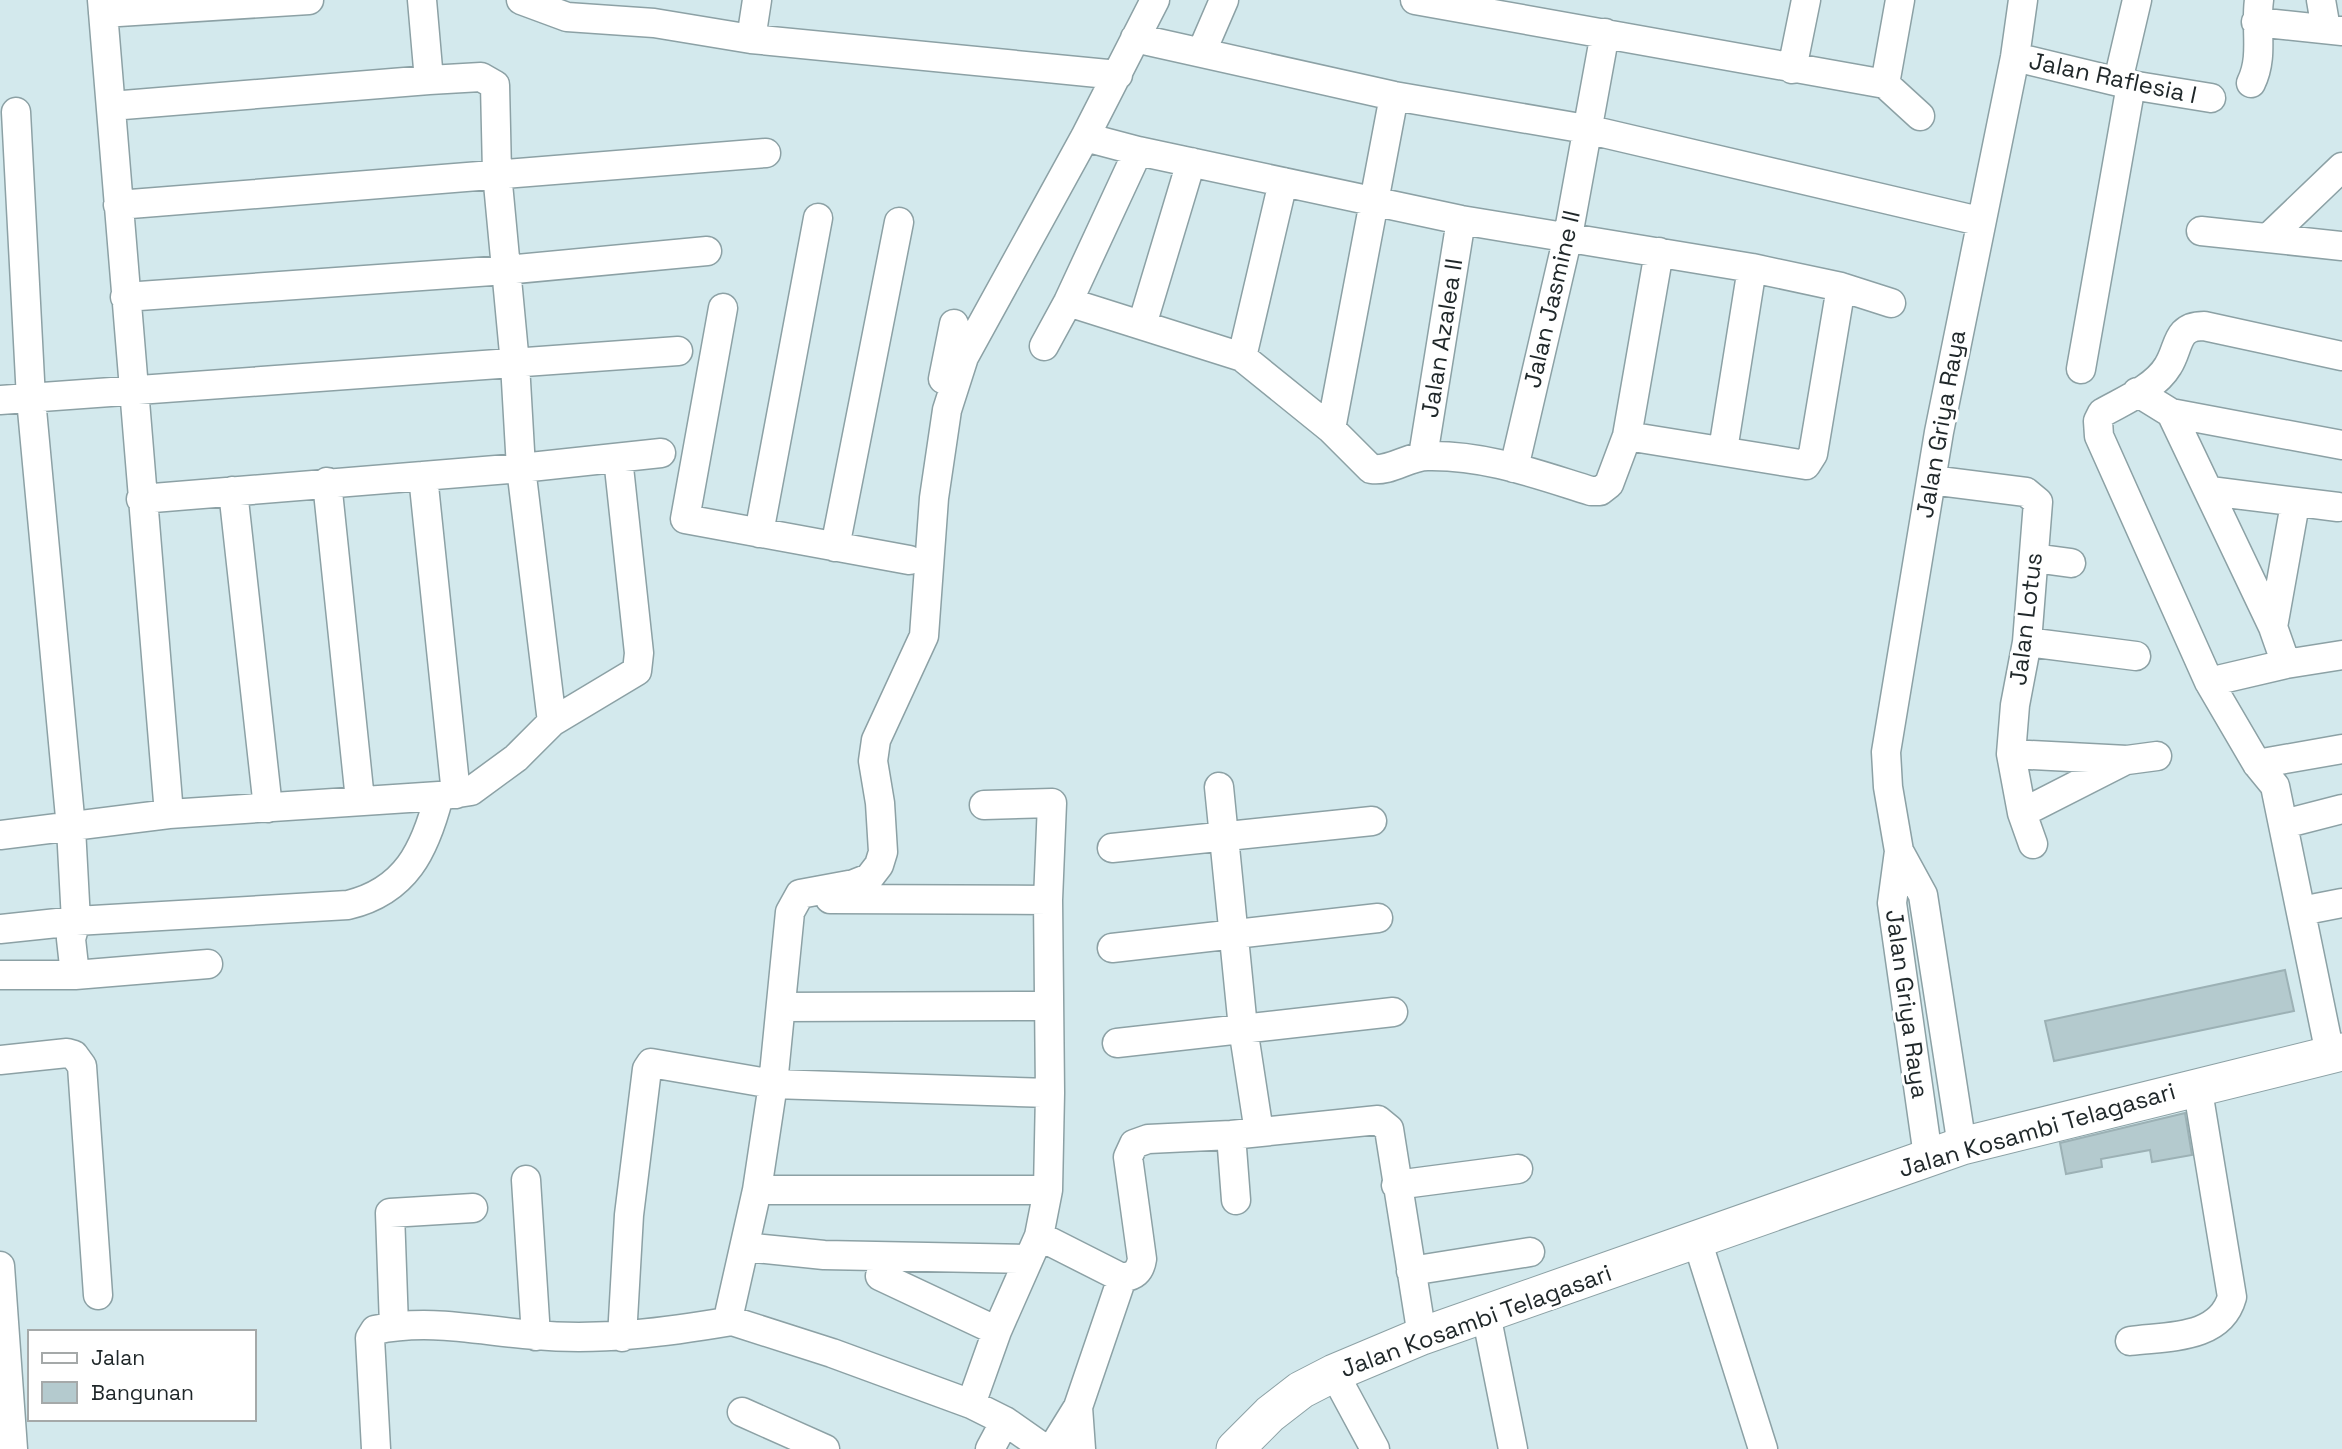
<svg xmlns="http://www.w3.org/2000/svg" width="2342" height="1449" font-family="'Space Grotesk',sans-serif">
<rect width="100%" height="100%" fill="#d3e9ed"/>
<!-- building -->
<path fill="#b4cace" stroke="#9cb1b5" stroke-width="2" d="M2285,970l9,41 -240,50 -9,-40z
M2185,1113l7,42 -40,7 -2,-12 -49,9 1,8 -36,7 -6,-31z"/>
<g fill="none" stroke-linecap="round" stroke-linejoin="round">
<!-- minor casing -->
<g stroke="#8ca1a5" stroke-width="31">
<path id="minor" d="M102,0l67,814
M422,0l7,80
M521,0l46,17 87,6 97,16 367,36
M1415,0l470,84 35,32
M2321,0l5,29
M103,13l206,-13
M2256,22l86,9
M1135,38l259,58 192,33 393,92
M751,39l6,-39
M1202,51l22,-51
M2015,57l116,28 80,13
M1792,69l14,-69
M2118,81l19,-81
M2251,83c13,-26 4,-54 8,-83
M1885,84l15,-84
M111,106l318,-26 52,-3 14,8 2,88 18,191 6,104 31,254
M16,112l15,287 40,429 5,93 -5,18 4,36
M1085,137l53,14 323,69 291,48 89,19 50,16
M118,205l648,-52
M2201,231l141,15
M2269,237l73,-70
M125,297l381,-27 201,-19
M1068,302l174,55 89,72 40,40c20,3 37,-13 57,-13 58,-1 108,18 163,35h9l9,-7 18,-48 32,-184
M723,308l-38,211 224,41
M1142,325l49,-163
M1044,346l24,-44 70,-151
M1242,357l41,-175
M2081,369l50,-284
M943,379l11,-55
M2137,392l34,21 102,214 13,37
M0,400l678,-49
M2171,413l171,32
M1331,429l63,-333
M1627,436l179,29 7,-11 28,-167
M1723,450l29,-182
M1423,456l38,-236
M1514,468l54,-232 37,-203
M423,476l33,318
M1931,480l95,12 12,10 -11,140 -12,63 -4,49 11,59 11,31
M327,482l33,318
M233,491l35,317
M2210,491l128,16
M141,499l380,-31 140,-15
M759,533l59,-315
M835,547l64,-325
M2034,558l37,5
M2273,627l22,-123
M2027,642l109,14
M2209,682l77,-18 56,-9
M2011,754l116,6 30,-4
M2257,764l85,-15
M1219,787l24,241 16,104
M2022,813l102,-52
M2284,824l58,-15
M0,835l169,-21 270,-18
M1112,848l260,-27
M1899,851l-7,52 36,253
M830,899l218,1
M2301,911l41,-8
M0,929l76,-8 272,-16c58,-14 77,-55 91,-109l32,-5 45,-33 36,-36 85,-51 2,-18 -21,-195
M1112,948l266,-30
M0,975h75l133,-11
M781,1007l267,-1
M1117,1043l276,-31
M2330,1054l-55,-268 -18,-22 -48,-82 -110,-246 -1,-15 4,-8c21,-12 53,-25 66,-47 12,-19 7,-40 36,-40l138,30
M0,1060l67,-7 7,2 8,11 16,229
M1231,1135l5,65
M1962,1146l-39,-251 -24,-44 -11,-64 -2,-35 53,-320 76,-375 8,-57
M526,1180l10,156
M1396,1185l122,-16
M757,1190h291
M1039,1236l83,42c12,-2 18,-6 20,-19l-14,-102 6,-13 14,-5 83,-4 147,-15 11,9 33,207
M1697,1240l66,209
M745,1247l79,8 203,4
M0,1266l13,183
M1411,1271l119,-19
M880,1276l117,55
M1486,1314l27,135
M394,1326l-4,-113 83,-5
M622,1337l7,-122 18,-146 4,-6 122,21 277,9
M2130,1341c37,-5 90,-1 102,-44l-35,-212
M1334,1373l41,76
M971,1404l26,-73 42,-95 9,-46 2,-97 -2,-193 4,-97 -68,2
M1078,1407l3,42
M742,1412l83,37
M376,1449l-6,-111 5,-8c54,-12 106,1 160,5 66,6 132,-3 197,-14
M990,1449l15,-28
M1045,1449l-40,-28 -34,-17 -139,-51 -100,-32 -2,-11 27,-120 16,-106 17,-172 10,-18 54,-10 15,-6 10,-13 4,-13 -3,-49 -7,-42 3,-21 48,-104 10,-138 13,-88 17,-53 121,-220 70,-137
M1052,1449l26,-42 44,-129"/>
</g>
<!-- major casing -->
<g stroke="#8ca1a5" stroke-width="39">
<path id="major" d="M1235,1449l35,-35 31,-24 33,-17 88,-37 540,-190 380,-94"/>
</g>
<!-- minor -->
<use href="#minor" stroke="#fff" stroke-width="28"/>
<!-- major -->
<use href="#major" stroke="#fff" stroke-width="37"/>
</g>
<g text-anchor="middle" stroke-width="6" stroke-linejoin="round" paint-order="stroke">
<!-- street labels -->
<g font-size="24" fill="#1f2729" stroke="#fff">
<text transform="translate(2113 78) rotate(12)" y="8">Jalan Raflesia I</text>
<text transform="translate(1552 299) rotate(-77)" y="8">Jalan Jasmine II</text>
<text transform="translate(1442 338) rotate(-81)" y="8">Jalan Azalea II</text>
<text transform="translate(1941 424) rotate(-80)" y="8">Jalan Griya Raya</text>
<text transform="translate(2026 619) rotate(-83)" y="8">Jalan Lotus</text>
<text transform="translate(1907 1004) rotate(82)" y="8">Jalan Griya Raya</text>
<text transform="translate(2037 1130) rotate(-16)" y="8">Jalan Kosambi Telagasari</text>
<text transform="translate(1476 1321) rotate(-20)" y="8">Jalan Kosambi Telagasari</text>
</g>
</g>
<!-- legend -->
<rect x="28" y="1330" width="228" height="91" fill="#ffffff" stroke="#a5a9a9" stroke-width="2"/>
<rect x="42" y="1353" width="35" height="10" fill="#ffffff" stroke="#a5a9a9" stroke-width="2"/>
<text x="91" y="1365" font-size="21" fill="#1f2729">Jalan</text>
<rect x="42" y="1382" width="35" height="21" fill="#b4cace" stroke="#a5a9a9" stroke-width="2"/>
<text x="91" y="1400" font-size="21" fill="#1f2729">Bangunan</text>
</svg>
